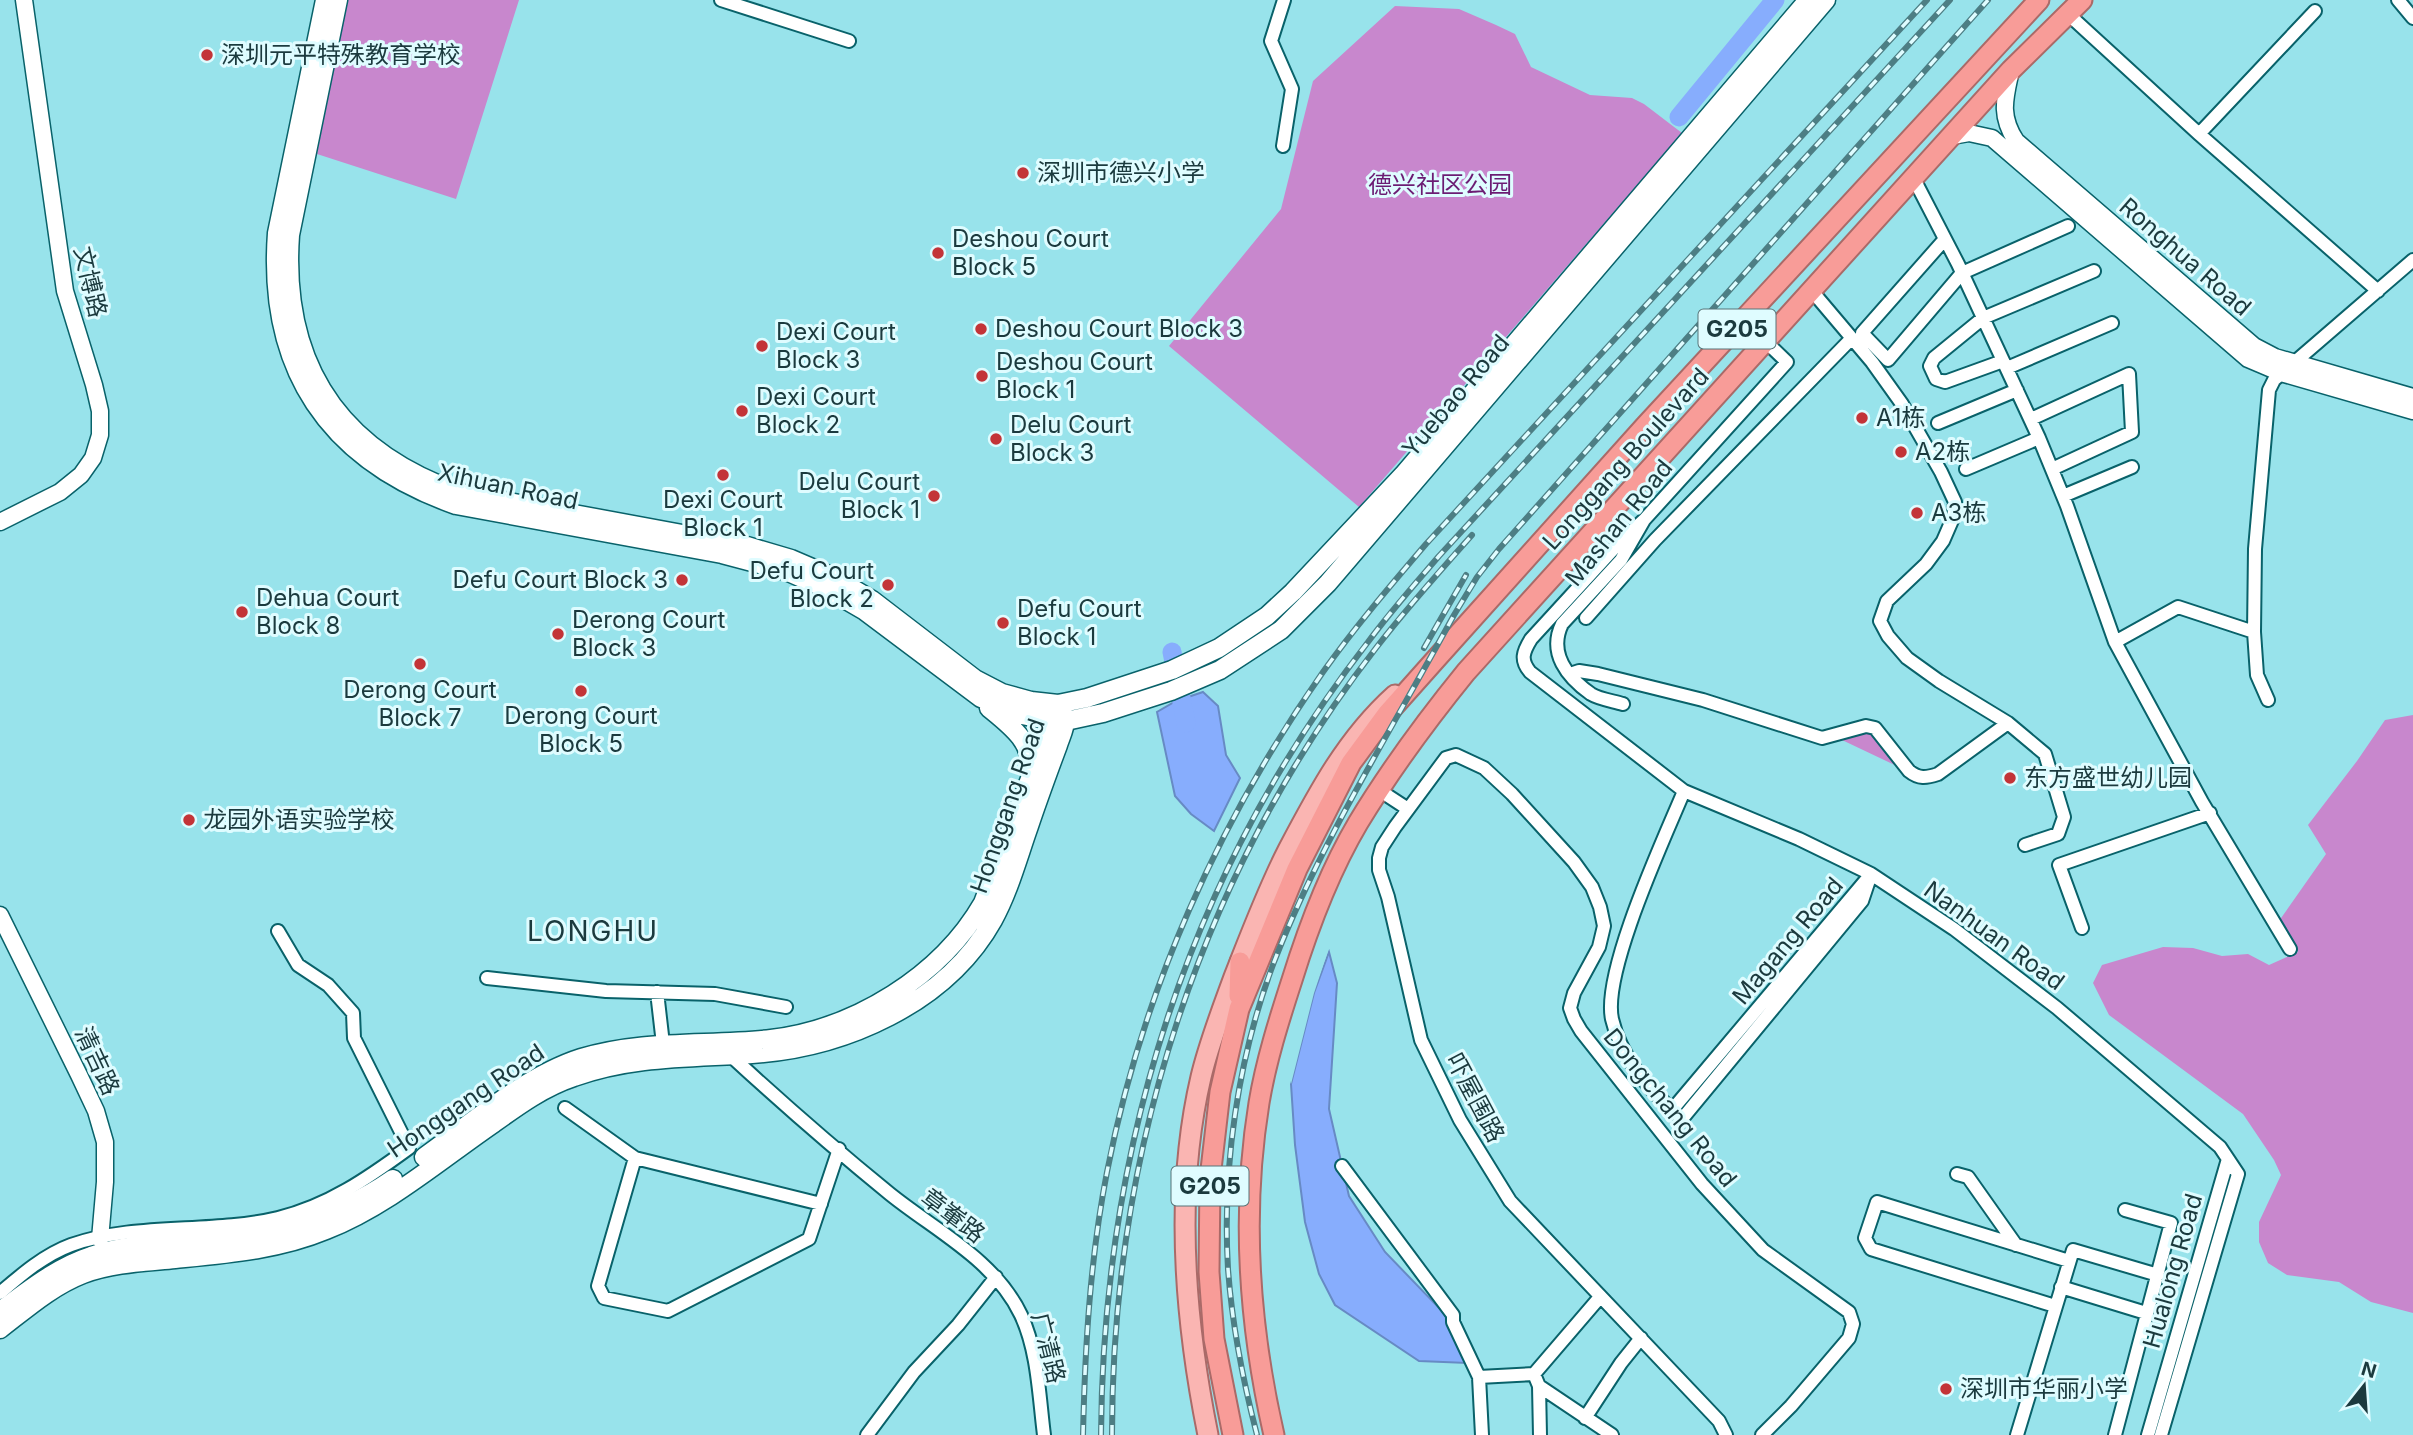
<svg xmlns="http://www.w3.org/2000/svg" width="2413" height="1435" font-family="Inter,'Noto Sans SC',sans-serif">
<rect width="100%" height="100%" fill="#98e3eb"/>
<!-- green -->
<path fill="#c887cd" d="M347,0h172l-63,199 -139,-45z
M1395,6l64,3 37,16 19,9 16,33 59,28 42,3 12,6 38,29 -323,374 -190,-161 112,-137 32,-128z
M2413,715v598l-42,-11 -32,-20 -52,-7 -19,-12 -9,-21v-20l22,-47 -7,-15 -31,-46 -134,-99 -16,-32 9,-18 61,-18 30,1 29,8 26,-2 21,11 29,-13 -19,-31 47,-67 -18,-29 49,-64 28,-41z
M1864,725l37,43 -59,-28z"/>
<!-- water -->
<path fill="#87adfd" stroke="#678ac4" stroke-width="2" d="M1203,692l15,14 8,49 14,23 -26,53 -23,-17 -16,-18 -18,-84 19,-11z
M1329,952l8,31 -8,126 20,87 36,56 58,60 18,29 6,22 -48,-2 -84,-56 -16,-31 -14,-52 -10,-77 -4,-61 23,-91z"/>
<!-- pier -->
<path fill="#98e3eb" d="M1329,948l-15,45 -23,91 -2,-8 21,-84 15,-42z"/>
<g fill="none" stroke-linecap="round" stroke-linejoin="round">
<!-- river -->
<path stroke="#87adfd" stroke-width="19" d="M1679,117l96,-117
M1172,652l14,71"/>
<!-- minor casing -->
<g stroke="#09626a" stroke-width="16">
<path id="minor" d="M721,0l128,41
M2398,0l15,18
M2068,14l131,120 179,157
M2199,134l116,-123
M1283,146l9,-57 -21,-48 13,-41
M1914,179l44,85 81,174 28,68 48,136 87,160 88,147
M1945,239l-83,94 26,27 74,-87 106,-47
M1812,291l60,71 30,42 39,68 14,30 -2,16 -10,23 -17,23 -39,37 -7,20 8,15 19,22 32,23 69,42 37,31 19,63 -6,17 -33,11
M2003,361l-58,21 -9,-3 -6,-13 4,-8 49,-40 111,-47
M2007,368l105,-45
M2031,419l98,-45 3,58 -80,37
M1938,423l79,-33
M1966,469l73,-31
M2063,496l69,-29
M1644,520l-25,23 -88,96c-8,13 -11,21 -1,33l154,119 115,48 72,35 83,55 103,79 163,139 18,27 -77,261
M1586,618l69,-78 197,-202
M2115,642l63,-35 76,25
M1570,674l9,-3 19,3 105,26 119,38 44,-12 9,2 34,43c10,8 17,7 29,3l70,-51
M2268,700l-11,-25 -3,-43 1,-83 14,-159 5,-10 139,-120
M1623,704c-10,-3 -24,-5 -32,-10 -24,-17 -43,-41 -29,-70l59,-64 23,-40 143,-158 -22,-21
M1379,790l29,19
M1684,791c-20,48 -82,181 -72,228 9,40 40,74 70,100l180,-218 9,-27
M2082,928l-23,-63 151,-52
M487,978l119,13 109,3 71,13
M657,992l6,52
M730,1055c52,48 106,95 160,139 46,37 105,66 131,121 17,36 18,81 23,120
M565,1108l70,50 186,46
M1672,1110l194,-230
M635,1158l-37,128 6,12 64,13 141,-72 30,-90
M1342,1166l111,149v7l26,55 55,-3 5,12 1,49
M1957,1174l11,3 48,68
M2061,1287l85,26
M0,1293c21,-18 44,-38 71,-48 65,-23 139,-11 207,-27 50,-12 90,-40 131,-70l-55,-110 -1,-25 -25,-28 -30,-20 -20,-34
M2055,1306l-184,-57 -6,-11 12,-36 192,59
M1534,1374l66,-77
M1479,1377l3,58
M1539,1386l73,49
M1585,1418l36,-55 20,-25
M867,1435l47,-63 44,-47 38,-48
M1726,1435l-7,-14 -209,-220 -50,-81 -39,-80 -33,-143 -9,-27v-12l3,-11 13,-20 51,-69 10,-3 28,13 28,26 62,68 18,25 8,20 4,19 -5,21 -25,46 -4,15 4,11 7,12 121,153 61,66 86,62 4,12 -4,14 -58,68 -29,29
M2017,1435l56,-185 85,25
M2115,1435l56,-212 -46,-13
M2148,1435l80,-276"/>
</g>
<!-- tertiary casing -->
<g stroke="#09626a" stroke-width="19">
<path id="tertiary" d="M2011,70c-6,28 -12,45 5,71l238,205 21,11 138,40
M1952,136l17,-3 23,5 256,221 33,14 132,38
M0,522l60,-30 21,-17 12,-17 7,-23v-24l-6,-26 -29,-94 -41,-291
M0,915l79,160 17,36 9,31v40l-5,57"/>
</g>
<!-- secondary casing -->
<g stroke="#09626a" stroke-width="21">
<path id="secondary" d="M325,0l-48,233c-10,136 51,227 179,272l266,49 64,17 41,18 38,22 116,87 41,17 30,6h14l37,-8 68,-22 49,-21 61,-40 47,-47 498,-583
M338,0l-48,235c-9,128 48,215 170,258l287,53 44,13 42,18 39,23 103,79 27,14 29,8 27,3 29,-6 85,-28 47,-22 48,-32 26,-24 110,-117 405,-475
M989,708c22,18 44,34 42,64
M424,1157c48,-34 101,-81 157,-99 63,-19 126,-12 190,-19 84,-10 170,-63 212,-136l73,-193
M0,1311c29,-21 57,-44 91,-55 30,-11 63,-12 95,-14 75,-7 144,-19 207,-63
M0,1329c26,-20 52,-43 83,-55 30,-11 62,-12 92,-15 51,-5 103,-9 151,-29 61,-24 114,-70 168,-107 25,-18 50,-36 80,-46 58,-21 118,-19 178,-23 92,-6 194,-50 241,-134 16,-29 25,-63 36,-94 9,-27 19,-54 29,-81 2,-7 8,-18 7,-26 0,-2 -1,-4 -2,-6"/>
</g>
<!-- primary casing -->
<g stroke="#aa6a68" stroke-width="23">
<path id="primary" d="M1208,1435c-23,-114 -34,-243 -7,-358 8,-34 21,-67 33,-100 17,-43 33,-86 54,-127 30,-57 59,-112 107,-155"/>
</g>
<!-- trunk casing -->
<g stroke="#aa6a68" stroke-width="23">
<path id="trunk" d="M1239,996l1,-34
M1233,1435l-19,-96 -5,-67 1,-94 10,-86 19,-83 58,-140 54,-106 36,-49 49,-55 210,-234 393,-425
M1274,1435c-25,-109 -33,-221 -15,-332 7,-42 20,-83 33,-123 17,-55 37,-108 66,-157 32,-53 69,-103 108,-151l545,-602 71,-70"/>
</g>
<!-- minor -->
<use href="#minor" stroke="#fff" stroke-width="12"/>
<!-- tertiary -->
<use href="#tertiary" stroke="#fff" stroke-width="16"/>
<!-- secondary -->
<use href="#secondary" stroke="#fff" stroke-width="18"/>
<!-- primary -->
<use href="#primary" stroke="#fab5b2" stroke-width="19"/>
<!-- trunk -->
<use href="#trunk" stroke="#f89c98" stroke-width="19"/>
<!-- rail casing -->
<g stroke="#4d7e84" stroke-width="6">
<path id="rail" d="M1424,648l42,-73
M1083,1435c2,-88 7,-176 24,-263 35,-180 111,-350 216,-500 32,-45 67,-86 103,-128l501,-544
M1101,1435c2,-291 88,-562 267,-793 22,-30 47,-58 71,-86l511,-556
M1112,1435c0,-286 88,-560 264,-787 30,-39 63,-76 96,-113
M1257,1435c-14,-54 -25,-111 -29,-166 -6,-102 10,-212 46,-307 47,-121 118,-233 180,-347l23,-38 22,-28 489,-549"/>
</g>
<!-- rail -->
<use href="#rail" stroke="#dffcff" stroke-width="3.5" stroke-dasharray="10" stroke-linecap="butt"/>
</g>
<!-- markers -->
<g fill="#c33438" stroke="#dffcff" stroke-width="2.5">
<circle cx="207" cy="55" r="7"/>
<circle cx="1023" cy="173" r="7"/>
<circle cx="938" cy="253" r="7"/>
<circle cx="981" cy="329" r="7"/>
<circle cx="762" cy="346" r="7"/>
<circle cx="982" cy="376" r="7"/>
<circle cx="742" cy="411" r="7"/>
<circle cx="1862" cy="418" r="7"/>
<circle cx="996" cy="439" r="7"/>
<circle cx="1901" cy="452" r="7"/>
<circle cx="723" cy="475" r="7"/>
<circle cx="934" cy="496" r="7"/>
<circle cx="1917" cy="513" r="7"/>
<circle cx="682" cy="580" r="7"/>
<circle cx="888" cy="585" r="7"/>
<circle cx="242" cy="612" r="7"/>
<circle cx="1003" cy="623" r="7"/>
<circle cx="558" cy="634" r="7"/>
<circle cx="420" cy="664" r="7"/>
<circle cx="581" cy="691" r="7"/>
<circle cx="2010" cy="778" r="7"/>
<circle cx="189" cy="820" r="7"/>
<circle cx="1946" cy="1389" r="7"/>
</g>
<g text-anchor="middle" stroke-width="6" stroke-linejoin="round" paint-order="stroke">
<!-- shield labels -->
<g fill="#dffcff" stroke="#567478" stroke-width="2">
<rect x="1698.5" y="309.5" width="77" height="39" rx="5"/>
<rect x="1171.5" y="1166.5" width="77" height="39" rx="5"/>
</g>
<g font-size="23" font-weight="bold" fill="#1b3a3e">
<text x="1737" y="337">G205</text>
<text x="1210" y="1194">G205</text>
</g>
<!-- poi labels -->
<g font-size="24" fill="#1b3a3e" stroke="#dffcff" text-anchor="start">
<text x="221" y="63">深圳元平特殊教育学校</text>
<text x="1037" y="181">深圳市德兴小学</text>
<text x="952" y="247">Deshou Court<tspan x="952" dy="28">Block 5</tspan></text>
<text x="995" y="337">Deshou Court Block 3</text>
<text x="776" y="340">Dexi Court<tspan x="776" dy="28">Block 3</tspan></text>
<text x="996" y="370">Deshou Court<tspan x="996" dy="28">Block 1</tspan></text>
<text x="756" y="405">Dexi Court<tspan x="756" dy="28">Block 2</tspan></text>
<text x="1876" y="426">A1栋</text>
<text x="1010" y="433">Delu Court<tspan x="1010" dy="28">Block 3</tspan></text>
<text x="1915" y="460">A2栋</text>
<text x="920" y="490" text-anchor="end">Delu Court<tspan x="920" dy="28">Block 1</tspan></text>
<text x="723" y="508" text-anchor="middle">Dexi Court<tspan x="723" dy="28">Block 1</tspan></text>
<text x="1931" y="521">A3栋</text>
<text x="874" y="579" text-anchor="end">Defu Court<tspan x="874" dy="28">Block 2</tspan></text>
<text x="668" y="588" text-anchor="end">Defu Court Block 3</text>
<text x="256" y="606">Dehua Court<tspan x="256" dy="28">Block 8</tspan></text>
<text x="1017" y="617">Defu Court<tspan x="1017" dy="28">Block 1</tspan></text>
<text x="572" y="628">Derong Court<tspan x="572" dy="28">Block 3</tspan></text>
<text x="420" y="698" text-anchor="middle">Derong Court<tspan x="420" dy="28">Block 7</tspan></text>
<text x="581" y="724" text-anchor="middle">Derong Court<tspan x="581" dy="28">Block 5</tspan></text>
<text x="2024" y="786">东方盛世幼儿园</text>
<text x="203" y="828">龙园外语实验学校</text>
<text x="1960" y="1397">深圳市华丽小学</text>
</g>
<!-- park labels -->
<g font-size="24" fill="#6b1c73" stroke="#dffcff">
<text x="1440" y="193">德兴社区公园</text>
</g>
<!-- street labels -->
<g font-size="24" fill="#1b3a3e" stroke="#dffcff">
<text transform="translate(2185 257) rotate(41)" y="8">Ronghua Road</text>
<text transform="translate(90 282) rotate(77)" y="8">文博路</text>
<text transform="translate(1456 396) rotate(-50)" y="8">Yuebao Road</text>
<text transform="translate(1626 459) rotate(-48)" y="8">Longgang Boulevard</text>
<text transform="translate(508 487) rotate(12)" y="8">Xihuan Road</text>
<text transform="translate(1619 523) rotate(-51)" y="8">Mashan Road</text>
<text transform="translate(1008 806) rotate(-71)" y="8">Honggang Road</text>
<text transform="translate(1994 936) rotate(36)" y="8">Nanhuan Road</text>
<text transform="translate(1788 941) rotate(-50)" y="8">Magang Road</text>
<text transform="translate(97 1061) rotate(65)" y="8">清吉路</text>
<text transform="translate(1475 1098) rotate(62)" y="8">吓屋围路</text>
<text transform="translate(466 1101) rotate(-34)" y="8">Honggang Road</text>
<text transform="translate(1670 1108) rotate(51)" y="8">Dongchang Road</text>
<text transform="translate(953 1216) rotate(37)" y="8">章輋路</text>
<text transform="translate(2173 1271) rotate(-74)" y="8">Hualong Road</text>
<text transform="translate(1048 1348) rotate(76)" y="8">广清路</text>
</g>
<!-- quarter labels -->
<g font-size="28" letter-spacing="2" fill="#1b3a3e" stroke="#dffcff">
<text x="593" y="941">LONGHU</text>
</g>
</g>
<!-- north arrow -->
<g transform="translate(2364 1386) rotate(17)" stroke="#dffcff" stroke-width="5" paint-order="stroke">
<path d="M0-5L12 26L0 18L-12 26Z" fill="#1b3a3e"/>
<text y="-10" font-size="19" font-weight="bold" text-anchor="middle" fill="#1b3a3e">N</text>
</g>
</svg>
